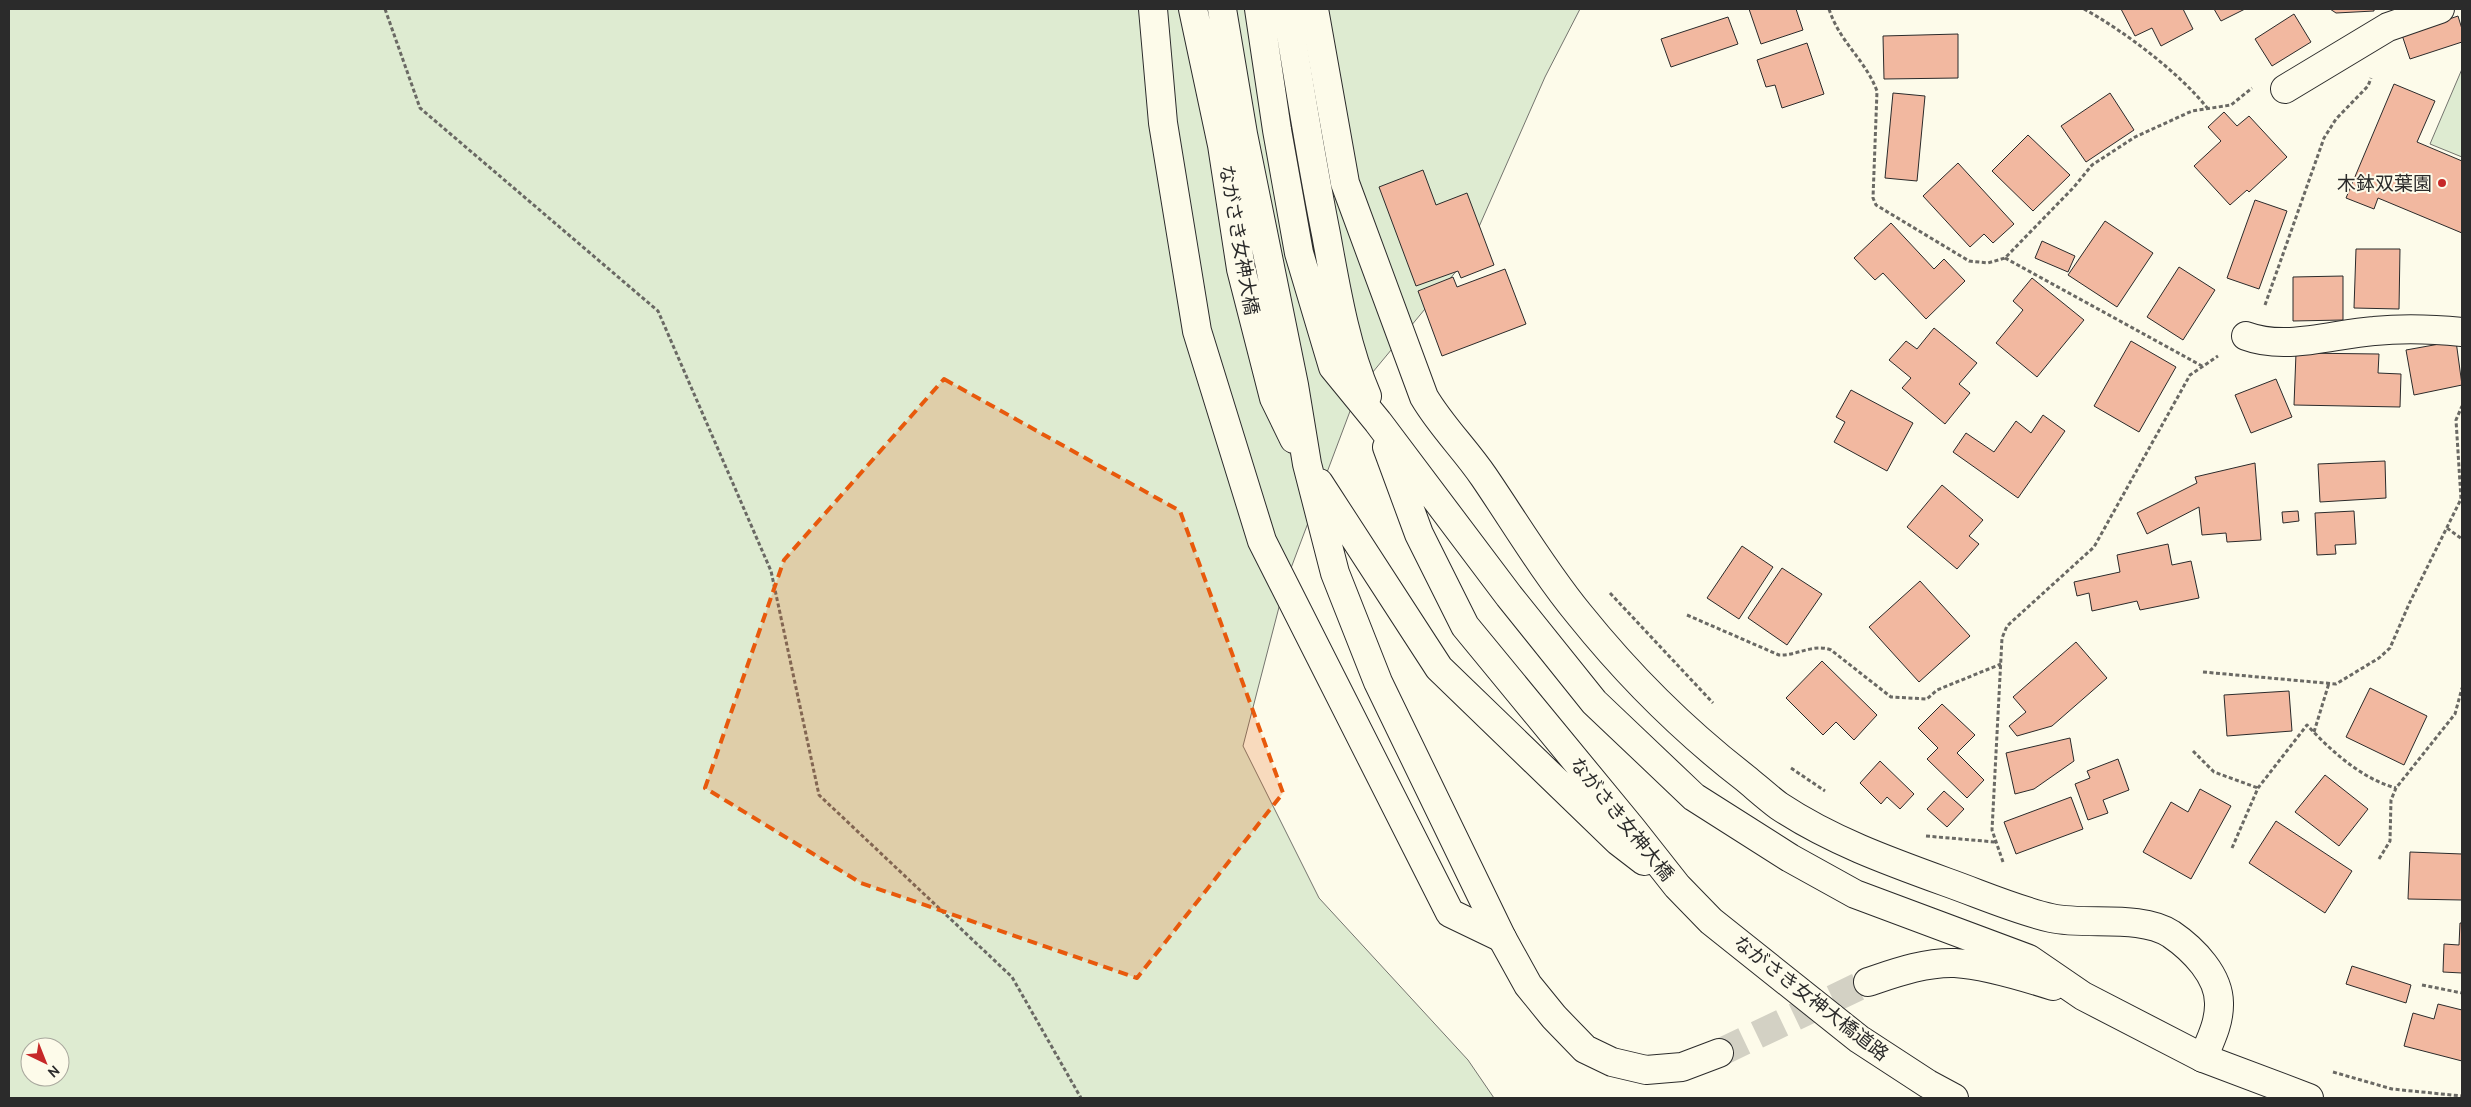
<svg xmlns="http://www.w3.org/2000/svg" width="2471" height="1107" font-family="Cabin,'Noto Sans JP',sans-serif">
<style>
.green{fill:#deebd1;stroke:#74746e;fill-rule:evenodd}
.building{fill:#f2b8a0;stroke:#2b2b2b}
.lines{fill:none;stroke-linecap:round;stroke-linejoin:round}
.major-tunnel{stroke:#d3d1c4;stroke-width:28;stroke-dasharray:28 14;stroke-linecap:butt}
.minor-casing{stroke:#2b2b2b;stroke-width:30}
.major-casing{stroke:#2b2b2b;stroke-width:30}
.path{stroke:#6a6964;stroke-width:3;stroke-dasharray:4 2.5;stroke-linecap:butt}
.minor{stroke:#fdfbea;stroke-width:28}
.major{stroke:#fdfbea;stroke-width:28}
.marked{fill:#e8590c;fill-opacity:0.2;stroke:#e8590c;stroke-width:4;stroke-dasharray:10 6;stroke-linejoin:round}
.poi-dot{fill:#c62828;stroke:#fdfbea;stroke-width:2}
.labels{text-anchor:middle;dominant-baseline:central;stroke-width:4;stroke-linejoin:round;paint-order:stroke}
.poi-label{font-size:19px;fill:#2b2b2b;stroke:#fdfbea;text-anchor:end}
.street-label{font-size:19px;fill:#2b2b2b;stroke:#fdfbea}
</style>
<rect width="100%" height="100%" fill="#fdfbea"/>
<path class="green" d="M 9,9 L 1580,9 L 1545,77 L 1463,263 L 1358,390 L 1285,584 L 1243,746 L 1319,898 L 1468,1060 L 1494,1098 L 9,1098 ZM 30,1047 L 60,1047 L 60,1077 L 30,1077 Z
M 2462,69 L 2462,157 L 2430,144 Z"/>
<path class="building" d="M 1749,9 L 1796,9 L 1803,30 L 1761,44 Z
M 2121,9 L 2183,9 L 2193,29 L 2161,46 L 2152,28 L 2135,36 Z
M 2214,9 L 2245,9 L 2221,21 Z
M 2330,9 L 2374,9 L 2374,11 L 2336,13 Z
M 2294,14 L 2311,42 L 2272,66 L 2255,39 Z
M 2458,16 L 2462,29 L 2462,42 L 2410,59 L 2402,35 Z
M 1728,17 L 1738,44 L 1671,67 L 1661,39 Z
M 1958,34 L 1958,78 L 1884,79 L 1883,36 Z
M 1807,43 L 1824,94 L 1782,108 L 1775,85 L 1766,87 L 1757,60 Z
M 2394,84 L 2435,101 L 2417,142 L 2462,161 L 2462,233 L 2378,198 L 2374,209 L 2346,198 Z
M 1893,93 L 1925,96 L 1917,181 L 1885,178 Z
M 2110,93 L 2134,130 L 2086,162 L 2061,126 Z
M 2224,112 L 2237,126 L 2249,116 L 2287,157 L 2249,192 L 2247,190 L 2230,205 L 2194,166 L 2221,141 L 2208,127 Z
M 2028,135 L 2070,175 L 2033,211 L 1992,171 Z
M 1958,163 L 2014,224 L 1993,243 L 1984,234 L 1970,247 L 1923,196 Z
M 1423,170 L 1436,205 L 1467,193 L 1494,265 L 1461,278 L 1458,271 L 1416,286 L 1379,187 Z
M 2255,200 L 2287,211 L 2259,289 L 2227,278 Z
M 2105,221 L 2153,253 L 2117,307 L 2068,275 Z
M 1891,223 L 1934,269 L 1944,259 L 1965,281 L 1926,319 L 1883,273 L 1875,280 L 1854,258 Z
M 2042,241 L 2075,256 L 2068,272 L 2035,258 Z
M 2356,249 L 2400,249 L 2399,309 L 2354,308 Z
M 2179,267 L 2215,290 L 2183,340 L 2147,317 Z
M 1505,269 L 1526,324 L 1442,356 L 1418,291 L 1453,277 L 1457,287 Z
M 2343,276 L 2343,320 L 2293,321 L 2293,277 Z
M 2032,278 L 2084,320 L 2037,377 L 1996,343 L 2023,310 L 2013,301 Z
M 1934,328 L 1977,363 L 1959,384 L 1970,393 L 1945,424 L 1902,388 L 1911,378 L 1889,360 L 1906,341 L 1917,349 Z
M 2131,341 L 2176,367 L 2139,432 L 2094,406 Z
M 2456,341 L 2462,385 L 2414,395 L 2406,350 Z
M 2296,353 L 2379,354 L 2378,373 L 2401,374 L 2400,407 L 2294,405 Z
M 2276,379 L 2292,417 L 2251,433 L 2235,395 Z
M 1851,390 L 1913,423 L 1887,471 L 1834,442 L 1845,422 L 1836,417 Z
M 2043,415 L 2065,431 L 2018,498 L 1953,452 L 1966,433 L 1994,452 L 2016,421 L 2031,433 Z
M 2385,461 L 2386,498 L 2320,502 L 2318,464 Z
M 2255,463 L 2261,540 L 2227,542 L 2226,533 L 2202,535 L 2199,507 L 2147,534 L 2137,513 L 2197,483 L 2195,477 Z
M 1942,485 L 1983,520 L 1969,536 L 1979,544 L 1957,569 L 1907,527 Z
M 2298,511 L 2299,521 L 2283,523 L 2282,512 Z
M 2354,511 L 2356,544 L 2335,545 L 2336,554 L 2317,555 L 2315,513 Z
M 2168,544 L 2172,565 L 2191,561 L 2199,598 L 2140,610 L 2137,601 L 2092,611 L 2089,593 L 2077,596 L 2074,582 L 2120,572 L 2117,555 Z
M 1742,546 L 1773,567 L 1739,619 L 1707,598 Z
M 1782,568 L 1822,594 L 1787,645 L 1748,618 Z
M 1920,581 L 1970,636 L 1919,682 L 1869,627 Z
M 2076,642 L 2107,678 L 2052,726 L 2017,736 L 2009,726 L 2026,712 L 2013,697 Z
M 1822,661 L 1877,715 L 1854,740 L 1836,722 L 1823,735 L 1786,698 Z
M 2370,688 L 2427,716 L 2404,765 L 2346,737 Z
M 2289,691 L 2292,731 L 2227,736 L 2224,695 Z
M 1942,704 L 1975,735 L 1957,753 L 1984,780 L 1967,798 L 1927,759 L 1938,748 L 1918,728 Z
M 2070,738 L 2074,761 L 2034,789 L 2015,794 L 2006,753 Z
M 2118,759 L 2129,790 L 2103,800 L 2108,813 L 2088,820 L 2075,784 L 2090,778 L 2087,771 Z
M 1880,761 L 1914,794 L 1900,809 L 1887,797 L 1881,804 L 1860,783 Z
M 2325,775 L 2368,809 L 2339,846 L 2295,812 Z
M 2200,789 L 2231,806 L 2191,879 L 2143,852 L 2171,802 L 2188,812 Z
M 1944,791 L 1964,809 L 1947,827 L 1927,809 Z
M 2071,797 L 2083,829 L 2016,854 L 2004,822 Z
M 2276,821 L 2352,871 L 2325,913 L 2249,863 Z
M 2410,852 L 2462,854 L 2462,900 L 2408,899 Z
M 2460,923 L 2462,923 L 2462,973 L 2443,972 L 2444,944 L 2459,945 Z
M 2352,966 L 2411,985 L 2406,1003 L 2346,984 Z
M 2438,1004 L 2462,1010 L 2462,1061 L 2404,1046 L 2413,1013 L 2434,1019 Z"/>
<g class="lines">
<path class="major-tunnel" d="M 1719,1053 L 1868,982"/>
<defs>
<path id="minor" d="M 1153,9 L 1163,123 L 1197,331 L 1262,541 L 1450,913 L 1502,938
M 1314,9 L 1345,183 L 1424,397 C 1441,426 1465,449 1484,477 C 1514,521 1545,573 1579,614 C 1628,675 1683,730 1745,778 C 1756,787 1767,797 1779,806 C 1830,840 1888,861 1946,882 C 1980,894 2016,910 2051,918 C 2087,926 2140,914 2171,934 C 2193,949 2220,976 2219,1005 C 2219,1024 2210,1041 2203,1058
M 2285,89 L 2388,27 L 2440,9
M 2246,336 C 2286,351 2333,334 2374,331 C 2403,328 2433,329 2462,332"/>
<path id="major" d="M 1193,9 L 1222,145 L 1241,269 L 1274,398 L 1294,439
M 1222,9 L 1243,134 L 1294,385 L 1307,464 L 1335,573 L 1378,682 L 1502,938 L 1528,985 L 1554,1017 L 1585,1049 L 1612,1062 L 1646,1070 L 1682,1067 L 1719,1053
M 1259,9 L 1277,130 L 1299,253 L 1333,367 L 1378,422 L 1509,596 L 1594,702 L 1694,797 L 1790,858 L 1855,894 L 2029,959 L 2083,996 L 2203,1058 L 2309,1098
M 1287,9 C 1299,84 1311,159 1326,234 C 1336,288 1345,345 1367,396
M 1387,447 L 1419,534 L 1465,626 L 1632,829 L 1677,886 L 1711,921 L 1859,1039 L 1928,1084 L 1954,1098
M 1319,483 L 1439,668 L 1618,841 L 1644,861
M 1868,982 C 1895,973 1925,962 1955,963 C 1985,965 2025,977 2053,986"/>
</defs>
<use href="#minor" class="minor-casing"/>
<use href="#major" class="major-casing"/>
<path class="path" d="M 385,9 L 420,108 L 658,311 L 771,571 L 819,795 L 1012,977 L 1081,1098
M 1829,9 C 1840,43 1865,59 1877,91 L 1873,198 L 1876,205 L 1969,261 L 1988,263 L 2005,258 L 2074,187 L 2092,165 L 2135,137 L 2192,111 L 2231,105 L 2252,88
M 2084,9 C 2124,31 2180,73 2208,109
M 2005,258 L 2202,366
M 2265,305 L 2324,138 L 2336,119 L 2368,86 L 2371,78
M 2447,528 L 2462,539
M 1610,593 L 1713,703
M 1687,615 L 1779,655 C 1797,656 1813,643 1831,650 L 1891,697 L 1927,699 L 1937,690 L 2001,664
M 2203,672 L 2336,684 L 2379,658 L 2390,648 L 2409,604 L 2461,499 L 2456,420 L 2462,406
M 2314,732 L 2329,683
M 2193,751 L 2214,772 L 2258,788
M 1791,768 L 1825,791
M 1926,836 L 1995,842
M 2232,848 L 2258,788 L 2307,725 C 2331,751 2362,779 2396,788
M 2379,859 L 2390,841 L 2391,800 L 2396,788 L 2455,714 L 2462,688
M 2003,862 L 1992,830 L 2002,638 L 2007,626 L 2094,547 L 2190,375 L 2218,356
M 2422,985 L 2462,993
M 2333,1072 L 2392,1089 L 2462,1096"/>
<use href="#minor" class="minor"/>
<use href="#major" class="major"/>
</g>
<path class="marked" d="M 944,379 L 1180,511 L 1283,793 L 1137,978 L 861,883 L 705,788 L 784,560 Z"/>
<circle class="poi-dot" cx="2442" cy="183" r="5"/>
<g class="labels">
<g class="poi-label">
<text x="2432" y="183">木鉢双葉園</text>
</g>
<g class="street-label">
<text transform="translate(1239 240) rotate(80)">ながさき女神大橋</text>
<text transform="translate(1622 819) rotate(51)">ながさき女神大橋</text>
<text transform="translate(1811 998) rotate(38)">ながさき女神大橋道路</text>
</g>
</g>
<rect width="2471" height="1107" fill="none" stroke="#2b2b2b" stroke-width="20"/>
<g transform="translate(45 1062) rotate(137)"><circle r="24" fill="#fdfbea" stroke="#a9a89e"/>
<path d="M0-4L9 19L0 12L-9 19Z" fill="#c62828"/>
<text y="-8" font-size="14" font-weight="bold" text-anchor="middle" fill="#2b2b2b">N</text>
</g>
</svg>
